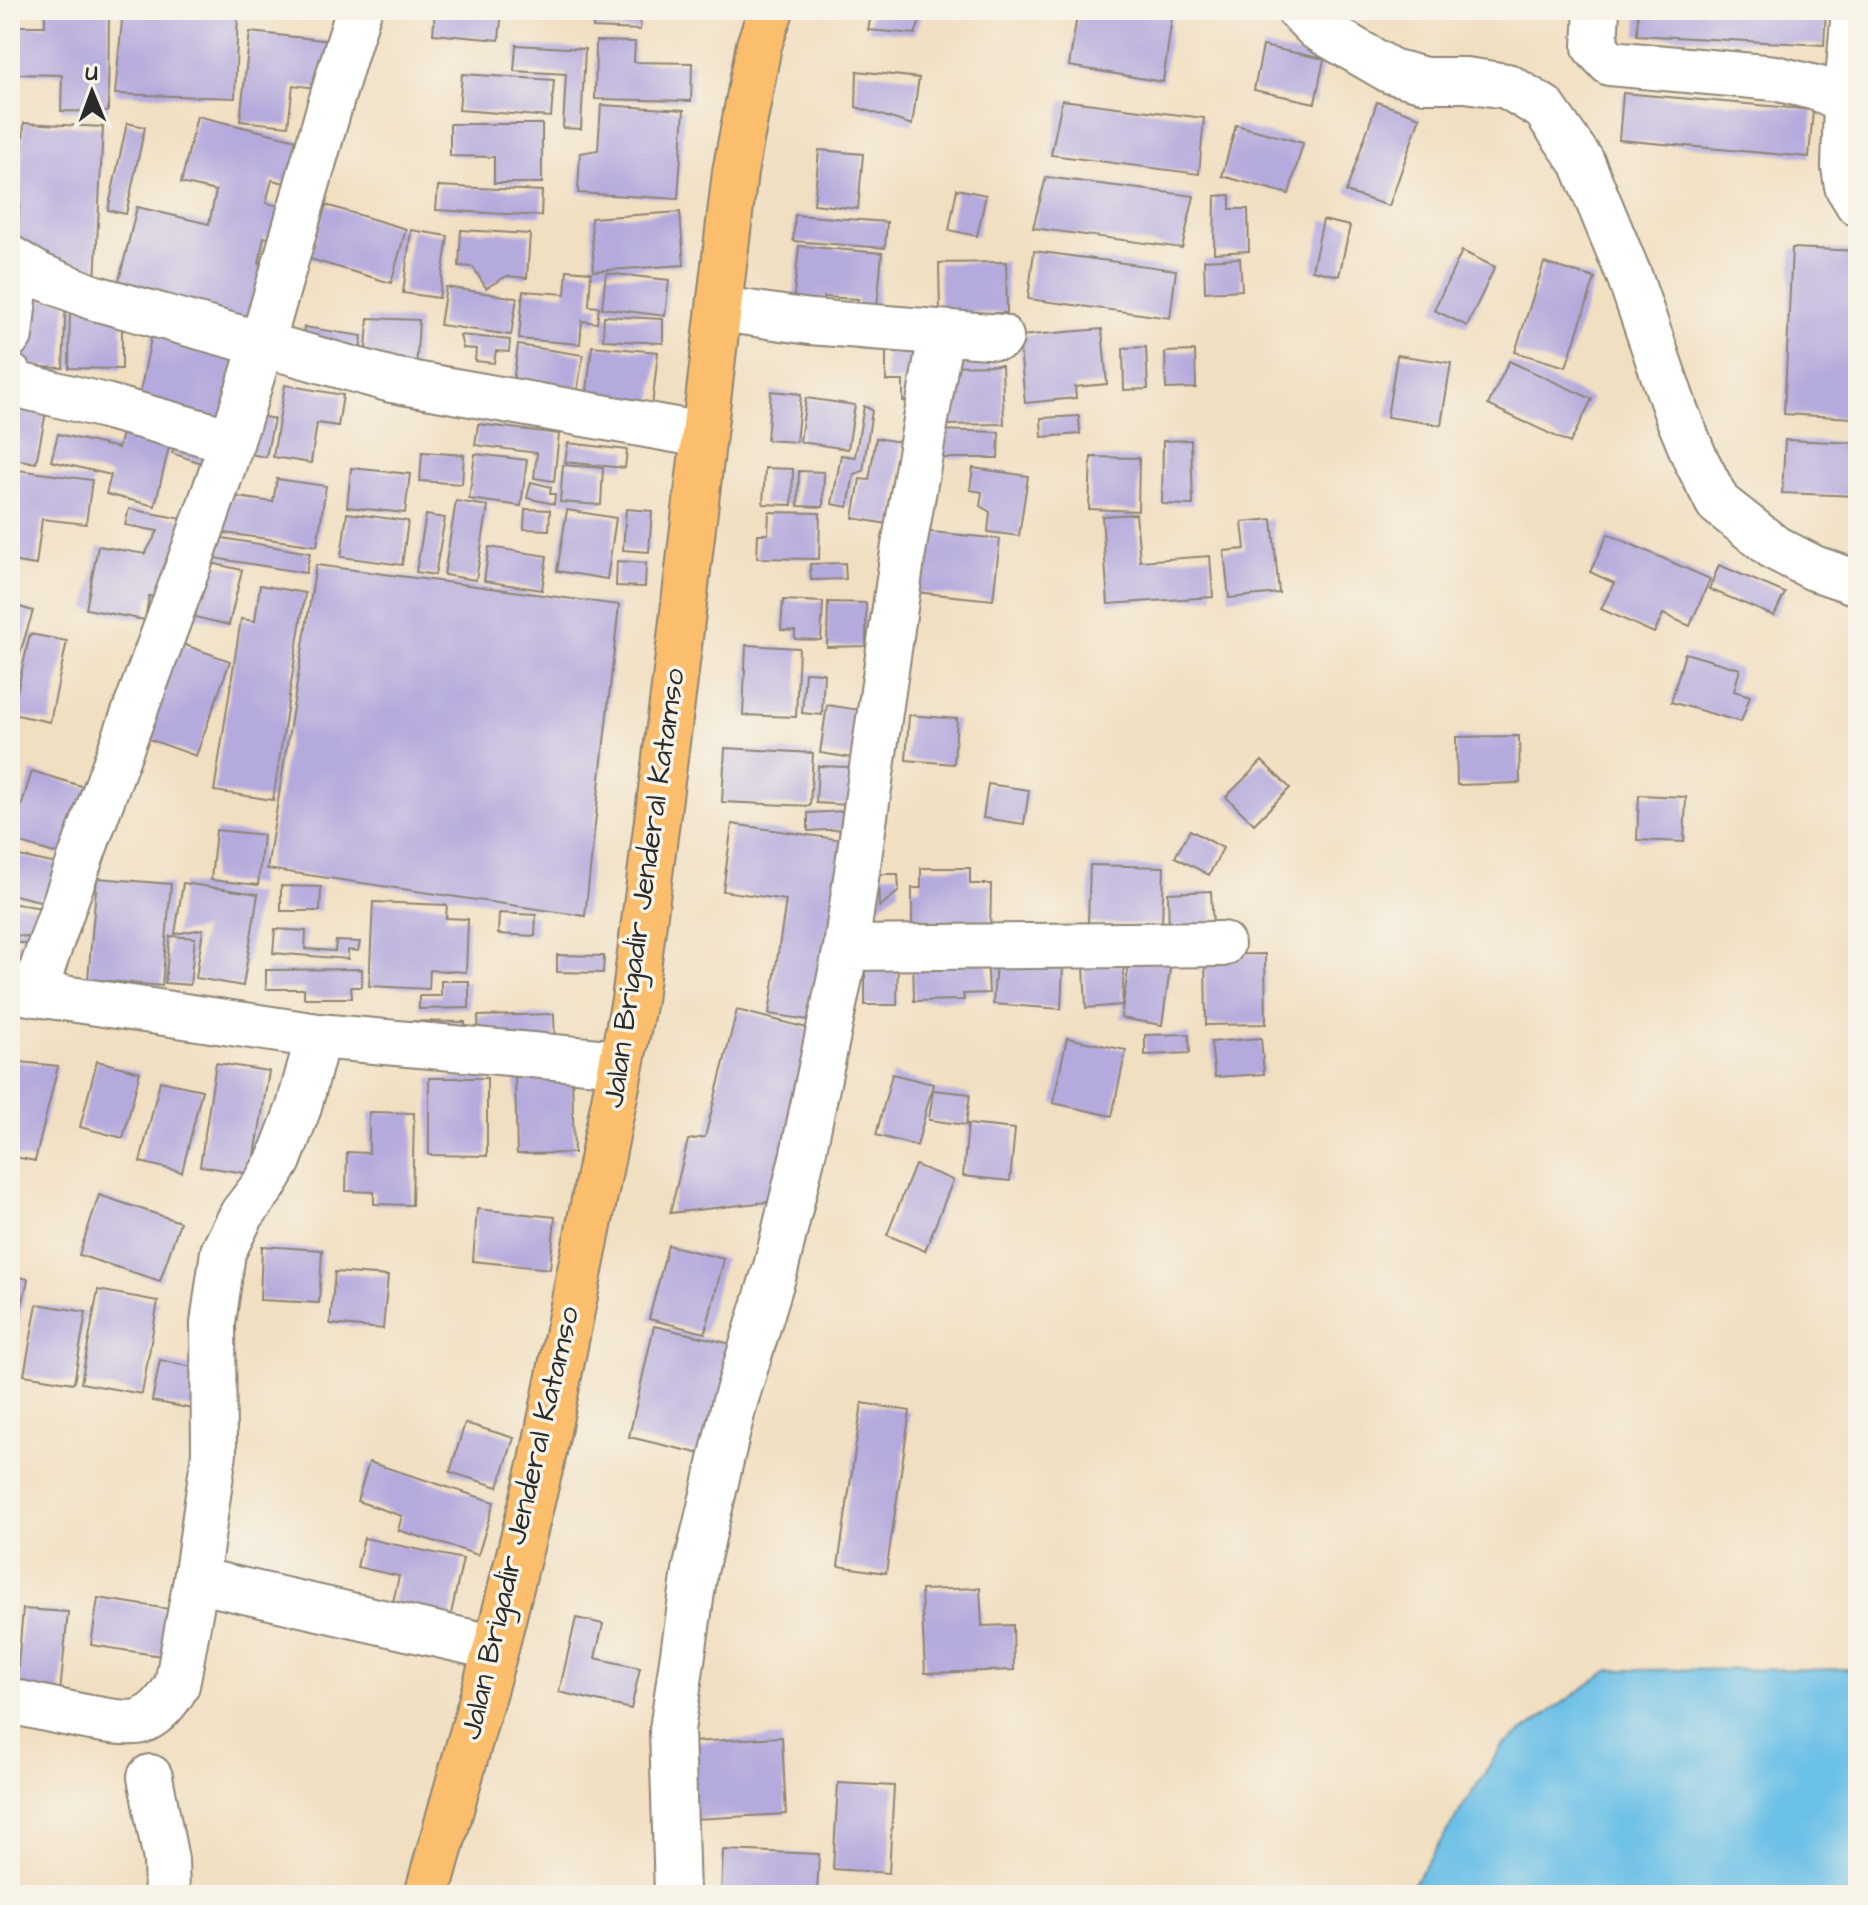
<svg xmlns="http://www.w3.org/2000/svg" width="1868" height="1905" font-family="'Architects Daughter',sans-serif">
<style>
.water{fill:#6ac0e7;stroke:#4a7689;stroke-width:2}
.building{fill:#b5aadd}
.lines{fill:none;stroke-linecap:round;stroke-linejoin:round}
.minor-casing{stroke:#8e8576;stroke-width:48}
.major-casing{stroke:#8e8576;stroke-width:48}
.minor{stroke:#fff;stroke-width:44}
.major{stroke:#fabe6d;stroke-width:44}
.labels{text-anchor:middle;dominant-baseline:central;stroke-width:7;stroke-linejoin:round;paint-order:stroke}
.street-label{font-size:30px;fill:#2b2b2b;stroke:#f7f3e8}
</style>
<rect width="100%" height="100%" fill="#f7f3e8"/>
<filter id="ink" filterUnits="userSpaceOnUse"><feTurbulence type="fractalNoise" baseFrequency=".0125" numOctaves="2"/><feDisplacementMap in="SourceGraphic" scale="16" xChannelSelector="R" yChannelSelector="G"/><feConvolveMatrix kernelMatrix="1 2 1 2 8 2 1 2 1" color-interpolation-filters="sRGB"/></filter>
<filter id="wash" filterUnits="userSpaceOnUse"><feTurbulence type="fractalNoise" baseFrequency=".006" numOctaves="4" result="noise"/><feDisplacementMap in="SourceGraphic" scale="32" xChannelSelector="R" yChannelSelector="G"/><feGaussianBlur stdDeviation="1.8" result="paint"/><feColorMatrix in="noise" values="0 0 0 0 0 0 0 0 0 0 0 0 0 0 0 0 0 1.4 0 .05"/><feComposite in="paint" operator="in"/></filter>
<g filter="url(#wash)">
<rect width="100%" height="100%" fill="#f1dfc1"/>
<path class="water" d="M 1858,1669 L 1858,1895 L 1406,1895 L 1502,1746 L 1609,1670 Z"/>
<g id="blocks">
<path class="building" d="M 45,10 L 109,10 L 108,112 L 61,111 L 62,75 L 14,74 L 14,26 L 45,26 Z
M 123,10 L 238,10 L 235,98 L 115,94 Z
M 435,10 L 502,10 L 499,40 L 433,34 Z
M 594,10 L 641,10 L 640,30 L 593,28 Z
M 872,10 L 924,10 L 915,34 L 868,30 Z
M 1078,10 L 1173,10 L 1163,82 L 1069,66 Z
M 1432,10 L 1486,10 L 1485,19 L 1431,14 Z
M 1638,10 L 1826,10 L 1824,45 L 1637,35 Z
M 250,32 L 331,41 L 324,89 L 293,85 L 288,126 L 240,121 Z
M 596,41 L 635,42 L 634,62 L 692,63 L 691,101 L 595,99 Z
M 516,45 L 585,49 L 581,129 L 563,128 L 566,74 L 514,71 Z
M 1263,46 L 1324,59 L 1315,103 L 1254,90 Z
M 857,71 L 919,78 L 912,125 L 856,107 Z
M 462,74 L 554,80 L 551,117 L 459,110 Z
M 1623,93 L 1813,110 L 1809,157 L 1619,140 Z
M 1062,100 L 1204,118 L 1199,174 L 1051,155 Z
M 1377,102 L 1420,117 L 1389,206 L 1346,192 Z
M 601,105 L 684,110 L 678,199 L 578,193 L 580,153 L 598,150 Z
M 197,116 L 309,143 L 298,186 L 272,180 L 266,203 L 289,208 L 282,241 L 264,237 L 259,264 L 271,266 L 256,327 L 116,293 L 137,207 L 209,224 L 216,191 L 181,183 Z
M 24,123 L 103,127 L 95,282 L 17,249 Z
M 127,123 L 145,127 L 126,214 L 108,210 Z
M 450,124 L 542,124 L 542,183 L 494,183 L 494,157 L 450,156 Z
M 1236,125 L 1303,143 L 1289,194 L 1222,176 Z
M 819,150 L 863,154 L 858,209 L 814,204 Z
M 1046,177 L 1194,196 L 1182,248 L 1033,228 Z
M 438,186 L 542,191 L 541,216 L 436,210 Z
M 957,189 L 986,195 L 977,236 L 949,230 Z
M 1230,195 L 1230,209 L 1248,209 L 1249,251 L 1214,253 L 1215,196 Z
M 326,205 L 406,229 L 391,283 L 310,259 Z
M 680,212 L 684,265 L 594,271 L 591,218 Z
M 795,215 L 887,222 L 885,248 L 793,241 Z
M 1323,220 L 1350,226 L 1339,276 L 1312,270 Z
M 411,230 L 448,236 L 439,298 L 403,293 Z
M 461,230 L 530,234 L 527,278 L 507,276 L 486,288 L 473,267 L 459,266 Z
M 799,246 L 882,253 L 877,307 L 857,309 L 858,299 L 824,297 L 823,308 L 793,305 Z
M 1792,248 L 1858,251 L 1858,318 L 1853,418 L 1784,414 Z
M 1034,251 L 1176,270 L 1170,318 L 1028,299 Z
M 1462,251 L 1495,267 L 1467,326 L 1434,310 Z
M 1240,258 L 1242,290 L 1205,292 L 1204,260 Z
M 1006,262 L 1007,313 L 940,313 L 939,263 Z
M 1544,263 L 1595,278 L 1566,367 L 1515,352 Z
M 567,270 L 591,272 L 589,306 L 599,307 L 597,323 L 582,321 L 580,344 L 519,339 L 523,291 L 565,294 Z
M 606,273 L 669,280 L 665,316 L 602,308 Z
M 446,287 L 517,298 L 511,335 L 440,325 Z
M 18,298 L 66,300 L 63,368 L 15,366 Z
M 70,306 L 122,310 L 122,369 L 69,368 Z
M 604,316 L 663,319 L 663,343 L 603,340 Z
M 368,318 L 419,320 L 416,372 L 365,369 Z
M 304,327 L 362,336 L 359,359 L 301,350 Z
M 153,329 L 242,347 L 227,420 L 138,402 Z
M 1102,329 L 1107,384 L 1075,387 L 1076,398 L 1025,403 L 1019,336 Z
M 460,335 L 510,340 L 509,352 L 496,351 L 494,363 L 475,361 L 476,349 L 463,348 Z
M 857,341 L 926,342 L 925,401 L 903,401 L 903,381 L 886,381 L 886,350 L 857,349 Z
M 518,345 L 583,355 L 576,400 L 512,390 Z
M 592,346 L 658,352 L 651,416 L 585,409 Z
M 1146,347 L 1148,389 L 1124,390 L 1123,348 Z
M 1195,351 L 1196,388 L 1166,389 L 1165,352 Z
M 1397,355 L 1451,363 L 1441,425 L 1387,417 Z
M 1509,361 L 1592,399 L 1570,443 L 1488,405 Z
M 1002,365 L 1004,424 L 942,425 L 940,366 Z
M 285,385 L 343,395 L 338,426 L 317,423 L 311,463 L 273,457 Z
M 771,391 L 801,394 L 796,442 L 767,440 Z
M 10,395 L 48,402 L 36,463 L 10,458 Z
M 806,398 L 855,405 L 848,449 L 800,442 Z
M 864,406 L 872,410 L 863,471 L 854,474 L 848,507 L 832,504 L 841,455 L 855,457 Z
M 251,414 L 274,419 L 266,457 L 243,453 Z
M 127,415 L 174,426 L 155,506 L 106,494 L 111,475 L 51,461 L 58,434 L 118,448 Z
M 1079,416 L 1080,434 L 1042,437 L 1041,418 Z
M 478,424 L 559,434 L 554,481 L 534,478 L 537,453 L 475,445 Z
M 937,430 L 999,432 L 998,458 L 936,458 Z
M 179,433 L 222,448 L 215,468 L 172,453 Z
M 876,438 L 901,442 L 893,525 L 853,518 L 860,479 L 869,480 Z
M 1191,440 L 1193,505 L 1162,504 L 1163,441 Z
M 1785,440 L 1858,443 L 1858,496 L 1782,493 Z
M 568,443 L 627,450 L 625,468 L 565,462 Z
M 422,452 L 464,455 L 462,484 L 420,481 Z
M 475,454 L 527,460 L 521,506 L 469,499 Z
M 1091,457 L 1139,458 L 1138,511 L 1089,509 Z
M 563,465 L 603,468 L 601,505 L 560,502 Z
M 351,468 L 410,474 L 405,513 L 347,507 Z
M 765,468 L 793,469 L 792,505 L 763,504 Z
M 973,468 L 1028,476 L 1019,536 L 988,532 L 990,512 L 980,506 L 982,492 L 970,490 Z
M 10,469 L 92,480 L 86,524 L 42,519 L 36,565 L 10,561 Z
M 799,471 L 824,472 L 823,507 L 798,506 Z
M 277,479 L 326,486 L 317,546 L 211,531 L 216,494 L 273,502 Z
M 531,482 L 551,487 L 550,494 L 555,494 L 554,504 L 527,498 Z
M 456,501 L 488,506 L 476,580 L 444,575 Z
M 129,509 L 188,520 L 173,600 L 149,596 L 145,620 L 86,609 L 98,546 L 145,554 L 158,531 L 125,525 Z
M 525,509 L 550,510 L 549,530 L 524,529 Z
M 626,509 L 652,511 L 649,552 L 623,550 Z
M 567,510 L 616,518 L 607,579 L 557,571 Z
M 769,512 L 820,513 L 819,559 L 757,558 L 758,534 L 768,534 Z
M 347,513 L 408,521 L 402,565 L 341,557 Z
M 1136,514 L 1140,561 L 1210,556 L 1213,597 L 1108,604 L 1102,516 Z
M 426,515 L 445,518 L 435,575 L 416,572 Z
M 1272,519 L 1279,593 L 1229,598 L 1224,551 L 1245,549 L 1242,522 Z
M 912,530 L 1000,539 L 993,600 L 905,591 Z
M 1608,534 L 1710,579 L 1690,626 L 1663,614 L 1654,633 L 1601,609 L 1614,583 L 1590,572 Z
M 217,537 L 310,553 L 306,573 L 214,558 Z
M 489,547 L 547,556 L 542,590 L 484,581 Z
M 617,561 L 646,563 L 645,587 L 616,586 Z
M 207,562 L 242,570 L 229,625 L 195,617 Z
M 845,563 L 846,579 L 811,580 L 810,564 Z
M 316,565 L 619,605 L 585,916 L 267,869 Z
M 1719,565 L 1785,593 L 1774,616 L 1709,589 Z
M 260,585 L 305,593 L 273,800 L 214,791 L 241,619 L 255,621 Z
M 783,600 L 823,602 L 821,640 L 795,639 L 795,631 L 781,630 Z
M 828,602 L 866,603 L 866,646 L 827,647 Z
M 10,604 L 33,611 L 11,682 L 10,682 Z
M 30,634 L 67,641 L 50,722 L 12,714 Z
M 174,641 L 230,661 L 196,756 L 140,736 Z
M 746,645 L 799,648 L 796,717 L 743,715 Z
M 1685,653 L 1740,669 L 1734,691 L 1750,696 L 1741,722 L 1671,702 Z
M 805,672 L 824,673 L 822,715 L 802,713 Z
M 827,705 L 860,710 L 853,758 L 820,753 Z
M 909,715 L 957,719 L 954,764 L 906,760 Z
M 1519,736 L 1520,783 L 1457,785 L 1456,737 Z
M 725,748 L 813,753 L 810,806 L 722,802 Z
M 1262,761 L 1290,788 L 1254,824 L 1226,797 Z
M 818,766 L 850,767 L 848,805 L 816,803 Z
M 32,771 L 91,789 L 71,858 L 11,840 Z
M 988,784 L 1029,790 L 1024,824 L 983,818 Z
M 1639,795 L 1686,797 L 1684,842 L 1637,840 Z
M 846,811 L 847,829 L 808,831 L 808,813 Z
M 732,824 L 850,841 L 822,1022 L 769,1014 L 786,900 L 723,891 Z
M 216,830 L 263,835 L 258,885 L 211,880 Z
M 1190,830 L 1223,848 L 1209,875 L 1175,857 Z
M 10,854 L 66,866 L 57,905 L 10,894 Z
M 1090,865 L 1164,867 L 1162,925 L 1088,923 Z
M 921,868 L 970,868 L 970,884 L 991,884 L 990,940 L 912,939 L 912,888 L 921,888 Z
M 878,874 L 898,874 L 899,891 L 879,907 Z
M 97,878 L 171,884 L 162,986 L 88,979 Z
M 183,883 L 258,894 L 243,986 L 196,978 L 203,929 L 175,934 Z
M 281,886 L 321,887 L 320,911 L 281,911 Z
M 1211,891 L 1213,927 L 1169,930 L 1168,893 Z
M 373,902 L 447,905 L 446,918 L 468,919 L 466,972 L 430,970 L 429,989 L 369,986 Z
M 10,903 L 49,909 L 45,940 L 10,934 Z
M 499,913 L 536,915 L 535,936 L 498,934 Z
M 275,929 L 306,931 L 305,949 L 335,951 L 336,941 L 360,942 L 358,951 L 348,950 L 348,959 L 273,953 Z
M 170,936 L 195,938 L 190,985 L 165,983 Z
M 10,941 L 39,946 L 33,981 L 10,977 Z
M 1265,954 L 1266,1024 L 1206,1025 L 1205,955 Z
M 557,955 L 604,956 L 603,973 L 557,972 Z
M 987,955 L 989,993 L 963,994 L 964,1000 L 914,1001 L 913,957 Z
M 1130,957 L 1171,962 L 1162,1025 L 1121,1018 Z
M 865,959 L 898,959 L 897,1005 L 865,1005 Z
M 996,962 L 1063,966 L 1061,1009 L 993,1004 Z
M 1124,965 L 1122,1005 L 1086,1008 L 1084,966 Z
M 362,969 L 362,987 L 351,987 L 352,998 L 304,998 L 304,989 L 266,989 L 266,970 Z
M 441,981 L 469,981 L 469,1008 L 419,1009 L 419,996 L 441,996 Z
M 737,1010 L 819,1031 L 776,1201 L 670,1213 L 688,1140 L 705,1137 Z
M 554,1014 L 555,1047 L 479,1049 L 478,1016 Z
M 398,1021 L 465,1022 L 465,1038 L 398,1029 Z
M 1189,1034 L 1190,1053 L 1145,1055 L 1145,1035 Z
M 1067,1038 L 1126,1050 L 1112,1116 L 1053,1103 Z
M 1261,1038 L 1264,1074 L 1215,1077 L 1211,1042 Z
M 10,1061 L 58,1066 L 35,1161 L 10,1156 Z
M 97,1061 L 140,1072 L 123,1138 L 80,1127 Z
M 216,1063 L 269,1071 L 252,1174 L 200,1166 Z
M 892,1074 L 933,1084 L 917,1146 L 876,1135 Z
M 572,1076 L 574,1153 L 517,1154 L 515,1077 Z
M 429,1078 L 487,1078 L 487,1156 L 429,1155 Z
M 160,1081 L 202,1090 L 182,1172 L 140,1162 Z
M 933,1090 L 970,1094 L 966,1125 L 929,1120 Z
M 369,1112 L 414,1113 L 412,1205 L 374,1204 L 374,1192 L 346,1191 L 347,1152 L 369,1153 Z
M 968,1124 L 1015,1129 L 1010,1181 L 963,1176 Z
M 915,1165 L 953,1180 L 925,1251 L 887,1235 Z
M 99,1195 L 180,1222 L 160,1281 L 79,1255 Z
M 477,1209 L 555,1217 L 550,1269 L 473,1261 Z
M 668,1245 L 724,1259 L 705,1333 L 649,1319 Z
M 262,1246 L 322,1250 L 319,1303 L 260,1300 Z
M 335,1272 L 388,1276 L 383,1329 L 330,1324 Z
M 10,1275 L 28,1279 L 11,1355 L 10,1355 Z
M 98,1290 L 158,1301 L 142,1394 L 81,1383 Z
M 37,1304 L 86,1312 L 74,1383 L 24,1375 Z
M 654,1326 L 736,1345 L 710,1456 L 629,1437 Z
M 160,1360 L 212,1371 L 203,1411 L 152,1401 Z
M 862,1403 L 910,1411 L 886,1573 L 838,1566 Z
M 465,1423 L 514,1438 L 498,1487 L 450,1472 Z
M 369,1462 L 494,1502 L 478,1555 L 398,1530 L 402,1516 L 357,1501 Z
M 364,1538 L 463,1559 L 449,1623 L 391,1611 L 399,1576 L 357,1567 Z
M 980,1588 L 982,1626 L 1013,1625 L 1014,1670 L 925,1673 L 921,1590 Z
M 98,1598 L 176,1610 L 168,1657 L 91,1645 Z
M 23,1609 L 68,1612 L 60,1693 L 16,1689 Z
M 576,1618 L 603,1624 L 595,1658 L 640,1668 L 631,1709 L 559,1692 Z
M 782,1737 L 786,1814 L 694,1819 L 691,1742 Z
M 838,1783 L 894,1786 L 889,1873 L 833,1869 Z
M 723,1850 L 819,1854 L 817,1895 L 721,1895 Z"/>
</g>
</g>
<g filter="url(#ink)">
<use href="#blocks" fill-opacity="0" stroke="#8e8576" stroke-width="2"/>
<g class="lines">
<defs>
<path id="minor" d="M 1299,10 L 1317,28 L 1391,71 L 1425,80 L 1466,80 L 1507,86 L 1544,108 L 1582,162 L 1630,278 L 1676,412 L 1695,458 L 1718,503 L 1775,548 L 1814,568 L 1858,583
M 1597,10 L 1595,47 L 1610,63 L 1775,78 L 1820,89 L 1846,103 L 1858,104
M 1854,10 L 1846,103 L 1844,167 L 1847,186 L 1858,204
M 10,258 L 40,276 L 92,297 L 392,380 L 703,435
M 721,309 L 810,322 L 1001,337
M 10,335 L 18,263
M 10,376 L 15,383 L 22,386 L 105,406 L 232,441
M 846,948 L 1222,944
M 10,990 L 318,1036 L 621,1063
M 34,994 C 94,808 171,626 232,440 C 279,298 313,152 359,10
M 196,1580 L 496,1648
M 10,1701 C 35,1706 122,1728 141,1721 C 157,1715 169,1699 177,1685 L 196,1580 L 214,1453 L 213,1323 L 223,1252 L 242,1214 L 265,1184 L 279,1160 L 299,1107 L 318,1036
M 150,1777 L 166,1860 L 167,1895
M 677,1895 L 672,1730 L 695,1571 L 734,1405 L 776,1267 L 803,1154 L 846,948 L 903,552 L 941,334"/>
<path id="major" d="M 427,1895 L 496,1648 L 542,1461 L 634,1000 L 675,680 L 735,172 L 759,45 L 771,10"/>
</defs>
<use href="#minor" class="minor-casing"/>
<use href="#major" class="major-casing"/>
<use href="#minor" class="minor"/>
<use href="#major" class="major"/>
</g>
</g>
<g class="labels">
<g class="street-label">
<text transform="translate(644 888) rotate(-82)">Jalan Brigadir Jenderal Katamso</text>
<text transform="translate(520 1523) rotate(-77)">Jalan Brigadir Jenderal Katamso</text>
</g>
</g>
<rect width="1868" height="1905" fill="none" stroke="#f7f3e8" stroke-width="40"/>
<g transform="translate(92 92) rotate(359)" stroke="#f7f3e8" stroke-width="6" paint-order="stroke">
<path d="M0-6L14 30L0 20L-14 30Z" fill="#2b2b2b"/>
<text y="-12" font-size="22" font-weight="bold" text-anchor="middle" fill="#2b2b2b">U</text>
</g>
</svg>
